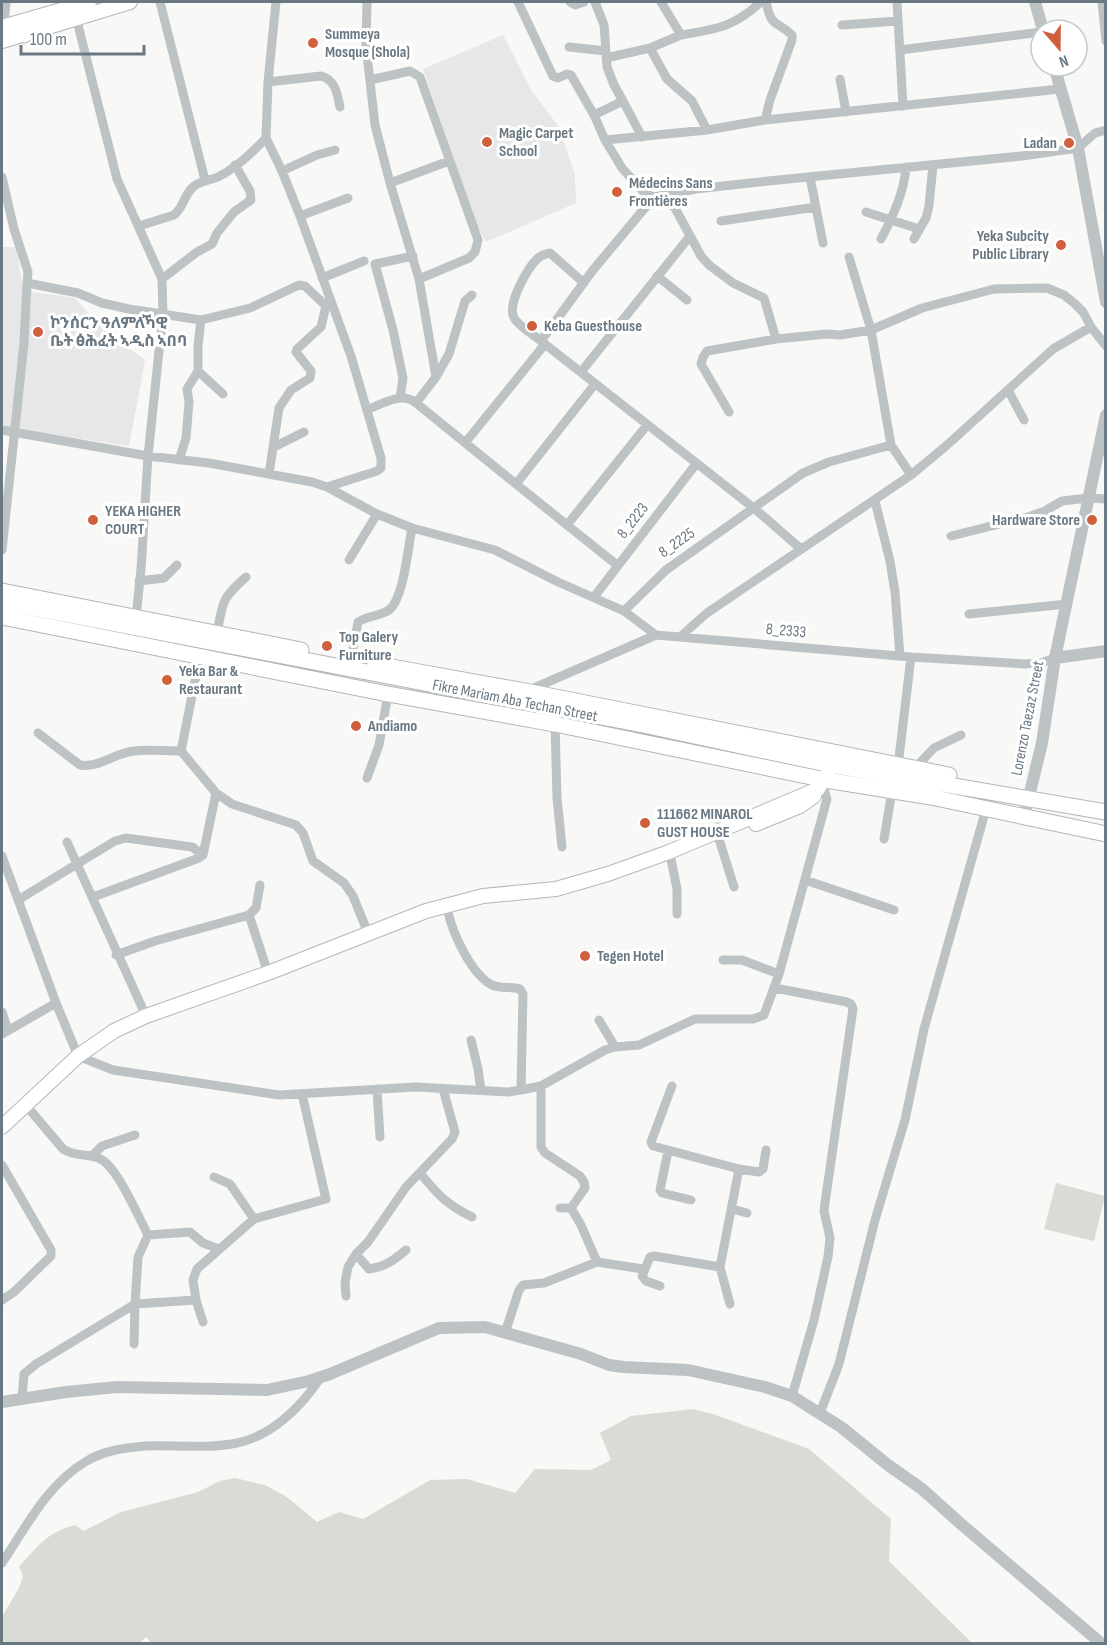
<svg xmlns="http://www.w3.org/2000/svg" width="1107" height="1645" font-family="'Sofia Sans Condensed','Noto Sans Ethiopic',sans-serif">
<style>
.built{fill:#e6e7e6}
.green{fill:#d8dcd5}
.lines{fill:none;stroke-linecap:round;stroke-linejoin:round}
.secondary-casing{stroke:#b2b7bb;stroke-width:16}
.primary-casing{stroke:#b1b6b9;stroke-width:17}
.minor{stroke:#bdc2c5;stroke-width:9}
.tertiary{stroke:#bdc2c5;stroke-width:12}
.secondary{stroke:#fff;stroke-width:14}
.primary{stroke:#fff;stroke-width:15}
.poi-dot{fill:#d05f3d;stroke:#fff;stroke-width:2}
.labels{text-anchor:middle;dominant-baseline:central;stroke-width:6;stroke-linejoin:round;paint-order:stroke}
.poi-label{font-size:16px;font-weight:bold;fill:#6a7883;stroke:#fff;text-anchor:start}
.street-label{font-size:16px;fill:#6a7883;stroke:#fff}
</style>
<rect width="100%" height="100%" fill="#f8f8f6"/>
<path class="built" d="M 503,35 L 531,90 L 559,127 L 575,175 L 576,203 L 486,242 L 475,221 L 423,69 Z
M 2,247 L 16,247 L 23,286 L 33,292 L 75,298 L 106,332 L 145,360 L 129,446 L 2,427 Z"/>
<path class="green" d="M 1056,1183 L 1105,1196 L 1094,1241 L 1044,1229 Z
M 693,1409 L 713,1414 L 809,1449 L 891,1519 L 889,1561 L 972,1643 L 152,1644 L 146,1637 L 138,1644 L 2,1643 L 2,1617 L 19,1588 L 23,1576 L 19,1567 C 37,1547 47,1532 75,1525 L 84,1531 L 121,1512 L 198,1492 L 220,1481 L 235,1478 L 265,1485 L 287,1497 L 317,1522 L 339,1512 L 363,1519 L 430,1480 L 467,1479 L 515,1493 L 535,1469 L 591,1470 L 611,1460 L 600,1433 L 631,1416 Z"/>
<g class="lines">
<defs>
<path id="secondary" d="M 2,27 L 89,2
M 2,41 L 130,2
M 756,824 L 800,806 L 814,796
M 2,1127 L 78,1056 L 114,1031 L 146,1016 L 268,973 L 426,911 L 483,896 L 556,889 L 608,874 L 669,852 L 818,789 L 828,772"/>
<path id="primary" d="M 21,22 L 24,35
M 2,591 L 301,650
M 2,602 L 643,725 L 831,765 L 1106,812
M 2,617 L 388,694 L 555,724 L 826,780 L 931,797 L 1106,834
M 375,664 L 525,691 L 949,775"/>
</defs>
<use href="#secondary" class="secondary-casing"/>
<use href="#primary" class="primary-casing"/>
<path class="minor" d="M 160,2 L 205,180
M 276,2 L 268,82 L 266,138 L 282,171 L 300,216 L 351,356 L 381,458 L 381,468 L 377,471 L 327,487
M 367,2 L 366,46 L 375,125 L 390,183 L 419,279 L 436,377 L 416,403 L 516,484
M 518,2 L 553,76 L 558,78 L 567,74 L 571,75 L 594,115 L 605,140
M 570,2 L 575,5 L 584,2
M 595,2 L 604,25 L 607,67 L 614,85 L 623,101
M 661,2 L 681,35 C 717,29 734,27 761,2
M 897,2 L 903,106
M 1102,2 L 1106,41
M 76,17 L 117,179 L 162,279 L 163,313 L 148,456 L 209,463 L 312,482 L 327,487 L 377,514 L 412,528 L 495,550 L 558,582 L 624,611 L 656,635
M 842,25 L 898,21
M 4,26 L 6,2
M 569,47 L 606,51
M 650,48 L 667,79 L 692,101 L 707,130
M 900,50 L 1041,32
M 606,58 L 650,48 L 681,35
M 840,79 L 846,112
M 370,80 L 410,71 L 420,77 L 478,240 L 475,252 L 469,258 L 419,279
M 268,82 L 321,76 C 336,80 337,94 340,107
M 1060,89 L 765,120 L 707,130 L 605,140 L 622,168 L 638,186 L 646,194 L 654,197 L 696,189 L 768,181 L 1022,156 L 1078,148 L 1095,133 L 1106,130
M 594,115 L 623,101 L 642,137
M 765,120 L 770,100 L 792,40 L 792,35 C 775,19 772,29 766,2
M 282,171 L 317,155 L 335,150
M 2,177 L 14,229 L 28,272 L 27,283 L 78,293 L 102,303 L 129,309 L 201,320 L 250,308 L 299,285 L 305,286 L 326,306
M 810,177 L 823,243
M 390,183 L 449,161
M 866,212 L 919,229
M 300,216 L 348,198
M 721,221 L 816,207
M 139,226 L 174,215 C 183,208 184,196 192,188 C 200,180 209,181 218,177 C 236,168 252,153 266,138
M 881,239 C 893,216 904,193 906,167
M 914,239 L 926,218 L 929,206 L 933,165
M 849,257 L 871,330 L 891,445
M 657,276 L 687,300
M 322,278 L 364,261
M 162,279 L 197,252 L 212,244 L 217,233 L 234,212 L 251,200 L 250,191 L 235,165
M 776,339 L 764,298 L 733,283 L 709,265 L 701,256 L 675,208 L 668,202 L 654,197 L 593,270 L 541,341 L 755,509 L 801,549
M 541,341 C 535,336 514,323 513,315 C 509,301 527,269 537,259 C 541,255 545,254 550,253 L 584,283
M 198,371 L 223,394
M 581,372 L 690,236
M 436,377 L 449,354 L 465,301 L 472,295
M 595,384 L 516,484 L 567,525 L 647,425
M 1008,390 L 1024,420
M 400,398 L 403,378 L 393,330 L 375,264 L 413,256
M 367,410 C 381,404 402,391 416,403
M 729,412 L 701,364 L 703,357 L 707,351 L 776,339 L 827,334 L 840,335 L 871,330 L 922,308 L 994,289 L 1047,288 L 1064,295 L 1074,303 L 1083,312 L 1091,327
M 2,430 L 148,456 L 141,569 L 136,618
M 465,443 L 545,344
M 274,447 L 304,432
M 179,460 L 186,438 L 189,402 L 187,389 L 198,371 L 198,346 L 201,320
M 269,474 L 279,408 L 291,390 L 310,378 L 311,371 L 296,352 L 297,349 L 321,327 L 326,306 L 330,305
M 875,501 L 890,561 L 895,592 L 900,656
M 567,525 L 617,565
M 951,536 L 1028,517 L 1045,511 L 1062,501 L 1088,498 L 1106,499
M 2,550 L 24,343 L 27,283
M 349,560 L 377,514
M 139,581 L 164,578 L 177,565
M 594,597 L 696,464
M 624,611 L 666,570 L 803,473 L 829,462 L 891,445 L 911,475
M 969,614 L 1067,604
M 217,633 C 223,602 221,599 246,577
M 681,636 L 707,613 L 911,475 L 946,446 L 1053,349 L 1091,327 L 1106,346
M 200,656 L 181,751 L 216,793 L 232,804 L 296,825 L 303,833 L 313,861 L 344,883 L 353,896 L 368,933
M 351,660 L 358,622 C 367,616 380,616 389,610 C 404,598 408,547 412,528
M 527,691 L 656,635 L 911,657 L 1025,664 L 1041,663 L 1055,658
M 555,724 L 557,798 L 562,847
M 38,733 L 80,765 C 100,768 114,753 134,751 C 149,749 165,751 181,751
M 898,766 L 911,657
M 915,768 L 934,748 L 961,735
M 367,778 L 379,745 L 388,694
M 719,839 L 734,887
M 884,839 L 892,791
M 67,842 L 77,864 L 115,841 L 126,838 L 192,847 L 203,855
M 2,856 L 56,1003 L 78,1056 L 113,1070 L 279,1095 L 416,1087 L 508,1092 L 521,1090 L 541,1086 L 605,1050 L 615,1047 L 639,1045 L 695,1019 L 753,1019 L 764,1015 L 779,974 L 827,799 L 823,786
M 671,859 L 677,889 L 677,914
M 805,880 L 894,910
M 93,897 L 199,858 L 203,855 L 216,793
M 18,900 L 77,864 L 146,1016
M 448,912 C 453,934 471,974 492,985 C 500,989 511,986 520,989 L 523,994 L 521,1090
M 249,915 L 256,908 L 260,885
M 116,955 L 155,941 L 249,915 L 268,973
M 723,960 L 742,960 L 779,974
M 775,988 L 847,1002 L 851,1004 L 853,1009 L 825,1203 L 824,1211 L 830,1238 L 828,1257 L 814,1320 L 792,1396
M 2,1012 L 8,1030
M 599,1020 L 615,1047
M 2,1034 L 56,1003
M 471,1040 L 478,1069 L 481,1090
M 541,1086 L 541,1147 L 545,1153 L 580,1176 L 584,1182 L 585,1188 L 571,1208
M 672,1086 L 651,1142 L 653,1146 L 739,1169 L 759,1172 L 763,1169 L 766,1150
M 377,1089 L 380,1137
M 30,1110 L 63,1149 C 76,1158 90,1152 102,1160 C 118,1169 139,1218 148,1235
M 668,1151 L 660,1190 L 662,1193 L 691,1200
M 93,1155 L 102,1146 L 135,1135
M 2,1165 L 51,1250 L 51,1256 L 14,1292 L 2,1300
M 420,1173 C 438,1195 446,1204 472,1217
M 214,1177 L 230,1184 L 254,1219
M 560,1208 L 571,1208 L 581,1225 L 597,1262
M 732,1209 L 747,1213
M 148,1235 L 190,1232 L 203,1243 L 219,1249
M 356,1254 L 369,1269 C 385,1267 394,1260 406,1250
M 660,1286 L 646,1281 L 642,1276 L 650,1257 L 654,1256 L 720,1267
M 346,1296 L 345,1283 L 348,1267 L 356,1254 L 368,1242 L 406,1187 L 452,1139 L 455,1132 L 443,1089
M 196,1300 L 203,1322
M 730,1304 L 720,1267 L 739,1169
M 505,1333 L 519,1290 L 523,1285 L 544,1283 L 597,1262 L 643,1269
M 134,1344 L 135,1304 L 196,1300 L 193,1280 L 197,1269 L 254,1219 L 326,1199 L 302,1094
M 22,1398 L 24,1374 L 36,1364 L 135,1304 L 138,1257 L 148,1235
M 820,1413 L 839,1364 L 875,1220 L 905,1120 L 924,1029 L 986,809
M 2,1563 C 26,1527 47,1485 85,1462 C 104,1450 125,1448 146,1446 C 176,1445 208,1449 237,1443 C 272,1436 302,1406 321,1377"/>
<path class="tertiary" d="M 1035,2 L 1043,30
M 1054,66 L 1078,148 L 1106,302
M 1055,658 L 1106,651
M 1024,817 L 1042,743 L 1055,658 L 1106,415
M 2,1402 L 66,1392 L 117,1387 L 267,1390 L 309,1381 L 330,1374 L 439,1328 L 485,1327 L 581,1354 L 609,1365 L 624,1367 L 688,1370 L 765,1387 L 792,1396 L 841,1427 L 888,1465 L 922,1489 L 961,1524 L 1102,1644"/>
<use href="#secondary" class="secondary"/>
<use href="#primary" class="primary"/>
</g>
<g class="poi-dot">
<circle cx="313" cy="43" r="6"/>
<circle cx="487" cy="142" r="6"/>
<circle cx="1069" cy="143" r="6"/>
<circle cx="617" cy="192" r="6"/>
<circle cx="1061" cy="245" r="6"/>
<circle cx="532" cy="326" r="6"/>
<circle cx="38" cy="332" r="6"/>
<circle cx="93" cy="520" r="6"/>
<circle cx="1092" cy="520" r="6"/>
<circle cx="327" cy="646" r="6"/>
<circle cx="167" cy="680" r="6"/>
<circle cx="356" cy="726" r="6"/>
<circle cx="645" cy="823" r="6"/>
<circle cx="585" cy="956" r="6"/>
</g>
<g class="labels">
<g class="poi-label">
<text x="325" y="34">Summeya<tspan x="325" dy="18">Mosque (Shola)</tspan></text>
<text x="499" y="133">Magic Carpet<tspan x="499" dy="18">School</tspan></text>
<text x="1057" y="143" text-anchor="end">Ladan</text>
<text x="629" y="183">Médecins Sans<tspan x="629" dy="18">Frontières</tspan></text>
<text x="1049" y="236" text-anchor="end">Yeka Subcity<tspan x="1049" dy="18">Public Library</tspan></text>
<text x="50" y="323">ኮንሰርን ዓለምለኻዊ<tspan x="50" dy="18">ቤት ፅሕፈት ኣዲስ ኣበባ</tspan></text>
<text x="544" y="326">Keba Guesthouse</text>
<text x="105" y="511">YEKA HIGHER<tspan x="105" dy="18">COURT</tspan></text>
<text x="1080" y="520" text-anchor="end">Hardware Store</text>
<text x="339" y="637">Top Galery<tspan x="339" dy="18">Furniture</tspan></text>
<text x="179" y="671">Yeka Bar &amp;<tspan x="179" dy="18">Restaurant</tspan></text>
<text x="368" y="726">Andiamo</text>
<text x="657" y="814">111662 MINAROL<tspan x="657" dy="18">GUST HOUSE</tspan></text>
<text x="597" y="956">Tegen Hotel</text>
</g>
<g class="street-label">
<text transform="translate(633 521) rotate(-52)">8_2223</text>
<text transform="translate(677 543) rotate(-35)">8_2225</text>
<text transform="translate(786 631) rotate(5)">8_2333</text>
<text transform="translate(515 701) rotate(11)">Fikre Mariam Aba Techan Street</text>
<text transform="translate(1028 718) rotate(-79)">Lorenzo Taezaz Street</text>
</g>
</g>
<rect width="1107" height="1645" fill="none" stroke="#6a7883" stroke-width="6"/>
<g transform="translate(1059 48) rotate(160)"><circle r="28" fill="#ffffff" stroke="#c3c9cd" stroke-width="1.5"/>
<path d="M0-4.5L10 22L0 15L-10 22Z" fill="#d05f3d"/>
<text y="-9" font-size="16" font-weight="bold" text-anchor="middle" fill="#6a7883">N</text>
</g>
<path d="M21 45v9h123v-9" fill="none" stroke="#6a7883" stroke-width="3"/>
<text x="30" y="45" font-size="18" fill="#6a7883" stroke="#ffffff" stroke-width="4.5" paint-order="stroke">100 m</text>
</svg>
